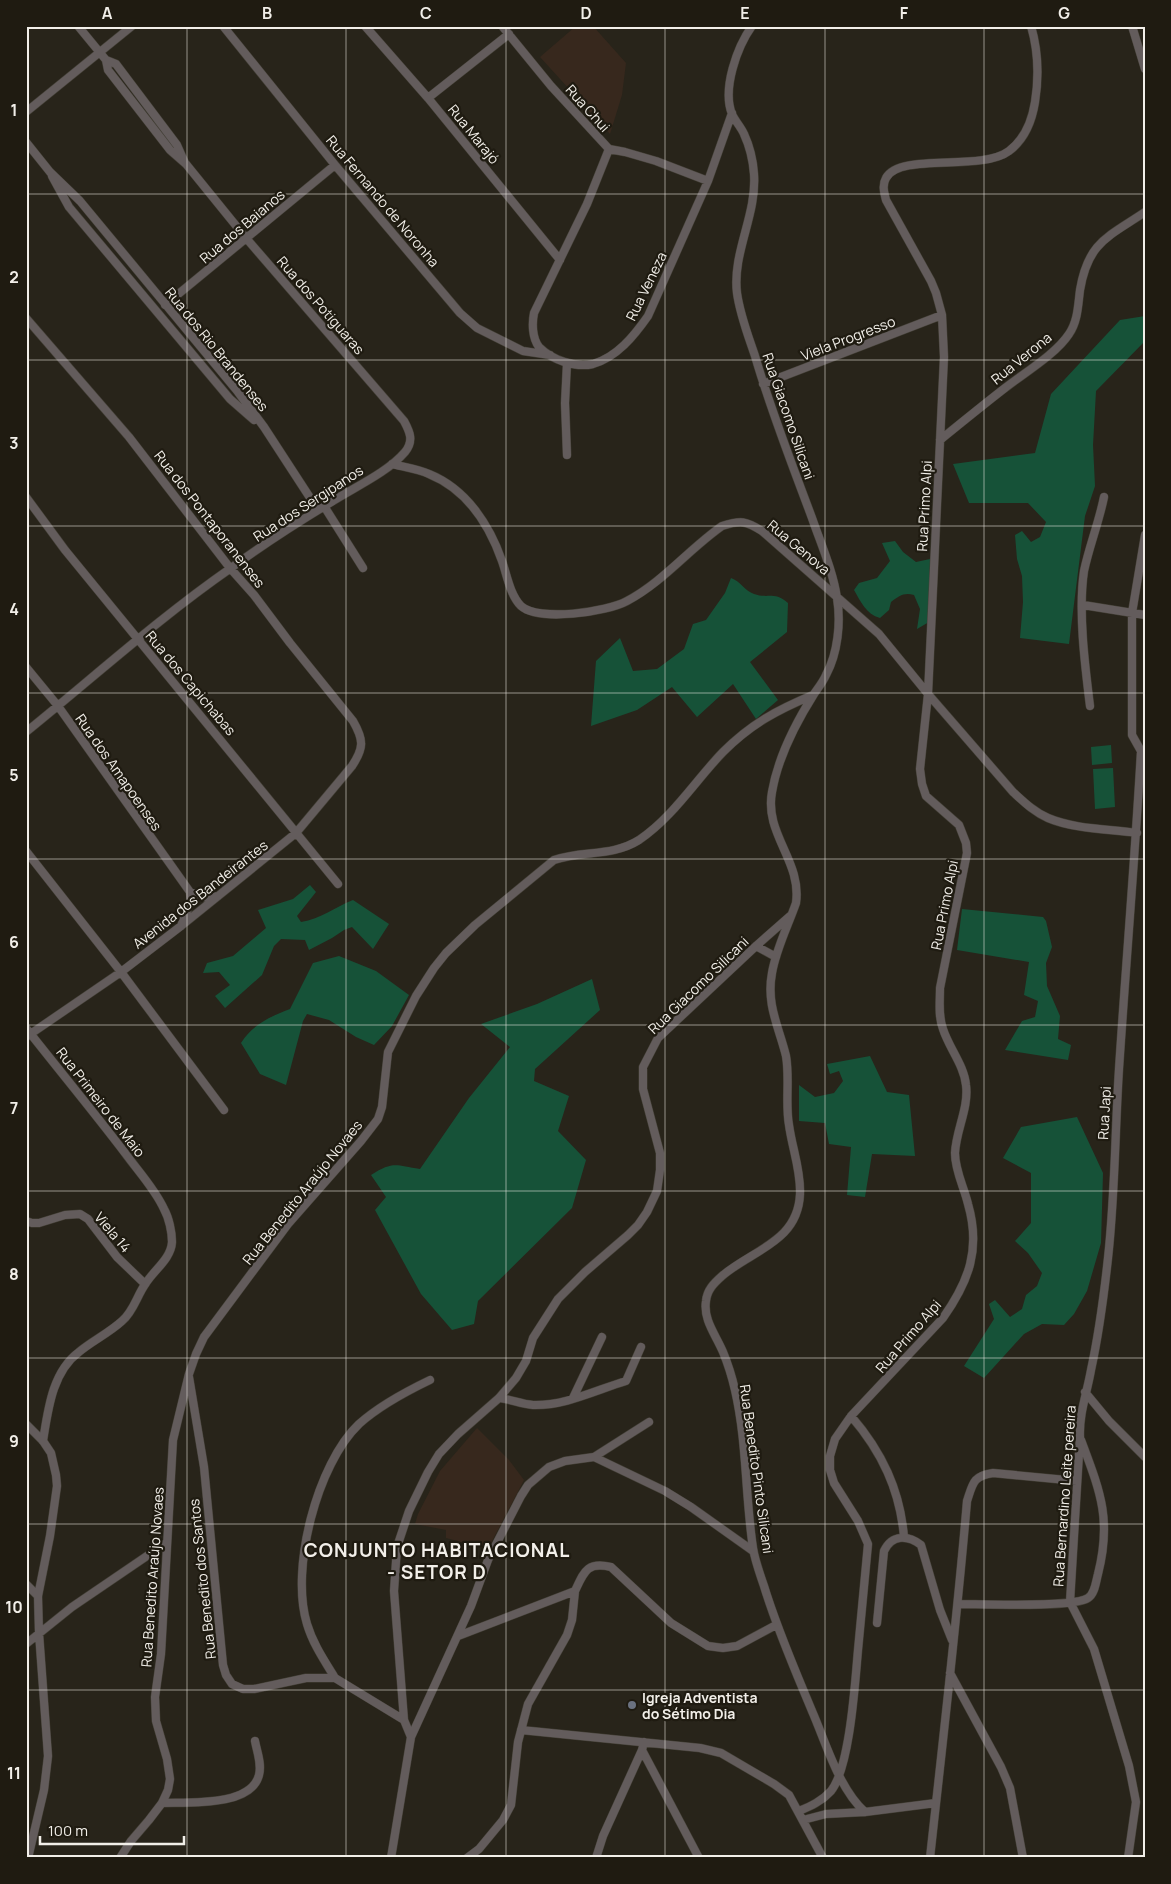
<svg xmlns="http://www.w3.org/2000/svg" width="1171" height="1884" font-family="Manrope,sans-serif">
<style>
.education{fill:#37281d}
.green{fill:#165238}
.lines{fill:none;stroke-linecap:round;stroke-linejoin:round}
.street-casing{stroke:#444037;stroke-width:9}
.street{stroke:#635c5c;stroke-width:8}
.grid{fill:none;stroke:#f2efe9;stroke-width:1;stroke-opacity:0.55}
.worship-dot{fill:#6b7280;stroke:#1f1b11;stroke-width:2}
.labels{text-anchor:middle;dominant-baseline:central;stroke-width:4.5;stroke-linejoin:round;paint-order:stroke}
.street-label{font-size:14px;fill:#f2efe9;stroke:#1f1b11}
.poi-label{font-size:14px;font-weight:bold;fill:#f2efe9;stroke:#1f1b11;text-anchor:start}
.district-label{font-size:19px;font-weight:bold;letter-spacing:1px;fill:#f2efe9;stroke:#1f1b11}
.neatline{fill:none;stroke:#f2efe9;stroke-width:2}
.grid-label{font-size:16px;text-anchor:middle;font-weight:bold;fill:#f2efe9}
</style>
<rect width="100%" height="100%" fill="#28241a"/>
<path class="education" d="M 576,26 L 593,26 L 626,63 L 622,95 L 610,134 L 540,57 Z
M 477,1428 L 509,1460 L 524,1480 L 488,1549 L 446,1538 L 446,1530 L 415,1524 L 418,1514 L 440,1471 Z"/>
<path class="green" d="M 1145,316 L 1145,341 L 1096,391 L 1093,445 L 1095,486 L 1085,516 L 1069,644 L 1020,638 L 1023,602 L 1022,576 L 1017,559 L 1015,535 L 1022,531 L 1031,542 L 1040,537 L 1046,522 L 1028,503 L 969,503 L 953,464 L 1035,453 L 1051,394 L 1120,320 Z
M 895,541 L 903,552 L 916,562 L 930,559 L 929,622 L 917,629 L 920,609 L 914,595 C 904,592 899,596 891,602 L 889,610 L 880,618 C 866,614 861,602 854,590 L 859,583 L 877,578 L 890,561 L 882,543 Z
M 731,578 C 740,581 745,591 754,594 C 768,599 774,591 788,603 L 787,632 L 750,662 L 778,700 L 756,719 L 733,684 L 697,717 L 672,687 L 637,710 L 591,726 L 596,661 L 620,638 L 633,671 L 657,669 L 684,649 L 693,624 L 706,620 L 725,593 Z
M 1111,745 L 1112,763 L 1092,765 L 1091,747 Z
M 1113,768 L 1115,807 L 1095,809 L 1093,769 Z
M 310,885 L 316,892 L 297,916 L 301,922 C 321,919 335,907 353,900 L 389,924 L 373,949 L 352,927 L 344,930 L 332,938 L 309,950 L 305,940 L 281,939 L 274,946 L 262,975 L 225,1008 L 215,996 L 230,985 L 219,972 L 203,973 L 207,963 L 233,956 L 266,928 L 258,910 L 293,899 Z
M 962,909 L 1043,917 L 1046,921 L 1052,947 L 1046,963 L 1047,986 L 1060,1016 L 1058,1039 L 1071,1045 L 1068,1060 L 1005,1050 L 1022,1021 L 1035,1017 L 1038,1001 L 1024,995 L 1029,962 L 957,950 Z
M 339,956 L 376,971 L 409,995 L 392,1026 L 374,1045 L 356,1037 L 329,1020 L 307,1014 L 303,1021 L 286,1085 L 260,1074 L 241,1043 C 252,1025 271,1016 290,1009 L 313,963 Z
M 592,979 L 600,1010 L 535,1069 L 534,1081 L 569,1096 L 558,1131 L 586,1160 L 572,1208 L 478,1301 L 474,1324 L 452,1330 L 421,1294 L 375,1210 L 386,1197 L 371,1175 C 393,1161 395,1165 420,1169 L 469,1098 L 510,1047 L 481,1024 L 537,1004 Z
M 870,1056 L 887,1092 L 909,1095 L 915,1156 L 872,1154 L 865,1197 L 847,1195 L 851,1147 L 829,1144 L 825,1123 L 799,1121 L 799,1085 L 815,1097 L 834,1093 L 843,1081 L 839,1071 L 830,1074 L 827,1064 Z
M 1077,1117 L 1103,1173 L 1101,1243 L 1087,1291 L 1074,1314 L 1064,1325 L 1042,1324 L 1024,1334 L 984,1378 L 964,1366 L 994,1319 L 989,1304 L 995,1300 L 1010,1317 L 1022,1309 L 1026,1295 L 1037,1286 L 1042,1273 L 1028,1253 L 1015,1241 L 1031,1223 L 1031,1173 L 1003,1158 L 1021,1127 Z"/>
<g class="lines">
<defs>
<path id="street" d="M 78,26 L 106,60 L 116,64 L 177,145 L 185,163
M 223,26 L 335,165 L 460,313 L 477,328 L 523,351 L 550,355
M 365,26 L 428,98 L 560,260
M 502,26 L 551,86 L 609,149 L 625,152 L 656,161 L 708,181
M 752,26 C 737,47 722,89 732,114 C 735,121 741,127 744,134 C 750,147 753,160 754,174 C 757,215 732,253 737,293 C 740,315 748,335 755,356 C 771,411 792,464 812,518 C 821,544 833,571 837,598 C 841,622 838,653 826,675 C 823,682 818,688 814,694 C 795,724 778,757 772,792 C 764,834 802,861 796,903 C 788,926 776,949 772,973 C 766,1005 779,1027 786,1056 C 790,1079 785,1103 789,1125 C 792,1148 801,1170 800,1194 C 798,1242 752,1250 722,1276 C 714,1283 707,1290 706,1301 C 703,1320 716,1335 723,1352 C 728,1364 732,1377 735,1390 C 747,1442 745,1495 753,1548 C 755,1561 760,1574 764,1586 C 777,1629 795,1670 812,1711 C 826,1743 839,1789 865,1812
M 1132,26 L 1145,69
M 428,98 L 509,34
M 26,112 L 132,26
M 26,142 L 50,172 L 80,201 L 238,392 L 264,427 L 318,510
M 609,149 L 587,204 L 534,313 C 532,323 532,338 539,347 C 552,360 575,368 593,364 C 617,357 634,336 648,316 L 708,181 L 732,113
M 52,176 L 69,207 L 230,399 L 254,420
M 165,305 L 335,165
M 26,318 L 129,437 L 230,568 L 254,595 L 290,643 L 353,721 C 364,740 364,748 352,766 L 296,833 L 181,926 L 121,972 L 26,1037
M 763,384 L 942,315
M 940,440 C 961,423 983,405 1005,388 C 1024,373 1056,354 1069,334 C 1078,321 1078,305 1080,290 C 1088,242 1108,237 1145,212
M 567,455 L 565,403 L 567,363
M 392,464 C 404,467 418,469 429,474 C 466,489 489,524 502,561 C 507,575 510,595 521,606 C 539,622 607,612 627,601 C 663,582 689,549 722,526 C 741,520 746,521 762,531 L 879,634 L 928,694 L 1013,792 C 1024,802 1034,812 1048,818 C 1074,829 1108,829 1137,833
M 26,497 L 65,550 L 338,884
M 324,506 L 363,568
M 1083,605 L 1145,615
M 26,667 L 58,706 L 190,892
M 1090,706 C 1085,666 1078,611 1084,571 C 1089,547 1099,522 1104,497
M 26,732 C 94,677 159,618 231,568 C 264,544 298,522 333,501 C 355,487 388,472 405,452 C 414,441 410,432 404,421 L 246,238 L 186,164 L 170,150 L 108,70 L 106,60
M 26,851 L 121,972 L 224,1110
M 181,926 L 191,901 L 190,892 L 207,898 L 218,896
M 756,946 L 776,957
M 26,1028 C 59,1070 93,1111 125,1153 C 138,1171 155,1189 164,1209 C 169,1218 172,1232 172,1242 C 171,1259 154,1270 146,1283 C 137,1295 134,1311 122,1321 C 109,1333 92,1341 79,1352 C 52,1372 48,1410 43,1441
M 26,1221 L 32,1223 L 39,1223 L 65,1215 L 80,1214 L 88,1219 L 117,1257 L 145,1284
M 189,1377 L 204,1467 L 223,1665 L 226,1675 L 232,1684 L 243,1689 L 254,1689 L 306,1678 L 335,1678 L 404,1720
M 1085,1392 L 1109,1421 L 1145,1457
M 499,1398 C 510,1399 521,1404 533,1405 C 565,1406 596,1390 626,1381 L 641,1347
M 573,1398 L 602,1337
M 851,1416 C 882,1452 900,1490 904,1537
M 26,1424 L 43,1441 L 51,1453 L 56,1475 L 57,1486 L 50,1536 L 38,1596 L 39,1633 L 48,1756 L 44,1790 L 28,1858
M 594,1457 L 665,1491 L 691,1507 L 753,1551
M 26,1584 L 38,1596
M 1070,1602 L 1080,1437 C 1079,1413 1087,1393 1091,1370 C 1099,1333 1104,1295 1108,1258 C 1115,1195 1115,1132 1119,1069 C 1126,963 1135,857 1141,751 L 1132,735 L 1132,613 L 1145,535
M 1070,1602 L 1094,1649 L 1129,1766 L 1136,1802 L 1128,1858
M 958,1604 C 981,1604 1074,1608 1088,1598 C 1095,1594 1096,1581 1098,1574 C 1112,1519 1100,1491 1081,1440
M 877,1623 L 884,1551 C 892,1534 908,1535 921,1545 L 940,1610 L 952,1640
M 458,1636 L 575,1591 C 584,1572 587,1561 611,1567 L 671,1623 L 708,1646 L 723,1648 L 737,1646 L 776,1625
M 26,1644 L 72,1607 L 166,1543
M 950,1673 L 1001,1767 L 1010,1788 L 1023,1858
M 335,1678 C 324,1660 313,1644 307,1624 C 290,1569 317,1464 359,1424 C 379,1406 405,1392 430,1380
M 521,1730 L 700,1748 L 721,1753 L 774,1784 L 789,1795 L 823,1858
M 411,1737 L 404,1720 L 394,1591 L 397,1547 L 409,1511 L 428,1472 L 439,1454 L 458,1434 L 499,1398 L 516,1378 L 526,1361 L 533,1338 L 558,1299 L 585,1272 L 628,1235 L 638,1225 L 647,1212 L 657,1191 L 660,1170 L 660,1153 L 643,1089 L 643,1067 L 658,1038 L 756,946 L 790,916
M 642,1750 L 699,1858
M 162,1803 C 188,1802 251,1807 259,1775 C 262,1764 257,1752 255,1741
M 799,1811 C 811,1806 822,1801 831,1791 C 850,1767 855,1683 858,1650 C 861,1615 865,1579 868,1544 L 858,1521 L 834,1483 L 830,1470 L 830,1456 L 835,1439 L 851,1416 L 943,1318 C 969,1281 981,1249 968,1204 C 964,1187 955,1171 955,1153 C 956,1130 969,1108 966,1085 C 964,1065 949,1048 943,1029 C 938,1016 940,1002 940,988 L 967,853 L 966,843 L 959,825 L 926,796 L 922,784 L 920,769 L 928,694 L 944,357 L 942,315 L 936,293 L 931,281 L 886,200 C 884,192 882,185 886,178 C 900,152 981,172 1009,151 C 1025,139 1032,121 1035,102 C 1039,77 1038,50 1031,26
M 803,1820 L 826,1814 L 865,1812 L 936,1803
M 120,1858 L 131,1841 L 149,1820 L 162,1803 L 168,1790 L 170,1779 L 167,1759 L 156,1721 L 155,1697 L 161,1654 L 173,1440 L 189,1374 L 196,1354 L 204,1337 L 288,1224 L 361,1141 L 378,1119 L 382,1107 L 388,1052 L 416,996 L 434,968 L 446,953 L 475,925 L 554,860 C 582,850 612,857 639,840 C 673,817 695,781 723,752 C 751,724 777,710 813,695
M 391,1858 L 411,1737 L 471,1606 L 488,1560 L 521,1496 L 528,1485 L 549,1467 L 565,1461 L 594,1457 L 649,1422
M 467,1858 L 479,1849 L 503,1820 L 511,1805 L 518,1742 L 528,1704 L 567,1635 L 572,1620 L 575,1591
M 596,1858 L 603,1836 L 642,1750 L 644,1742
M 930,1858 C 943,1739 957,1620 967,1501 C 973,1483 973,1476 993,1473 L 1077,1481"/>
</defs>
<use href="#street" class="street-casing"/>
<use href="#street" class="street"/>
</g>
<path class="grid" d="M 187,26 L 187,1858M 346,26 L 346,1858M 506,26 L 506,1858M 665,26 L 665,1858M 825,26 L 825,1858M 984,26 L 984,1858M 26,194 L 1145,194M 26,360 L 1145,360M 26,526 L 1145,526M 26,693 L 1145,693M 26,859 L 1145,859M 26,1025 L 1145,1025M 26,1191 L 1145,1191M 26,1358 L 1145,1358M 26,1524 L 1145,1524M 26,1690 L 1145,1690"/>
<circle class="worship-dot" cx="632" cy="1705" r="5"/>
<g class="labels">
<g class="street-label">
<text transform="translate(588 108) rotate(48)">Rua Chui</text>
<text transform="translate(474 134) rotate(51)">Rua Marajó</text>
<text transform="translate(383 201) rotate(50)">Rua Fernando de Noronha</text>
<text transform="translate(242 226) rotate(-40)">Rua dos Baianos</text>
<text transform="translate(646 286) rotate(-64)">Rua Veneza</text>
<text transform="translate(321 305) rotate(49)">Rua dos Potiguaras</text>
<text transform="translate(848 338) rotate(-21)">Viela Progresso</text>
<text transform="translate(217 349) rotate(51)">Rua dos Rio Brandenses</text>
<text transform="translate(1021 358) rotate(-39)">Rua Verona</text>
<text transform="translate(789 416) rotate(71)">Rua Giacomo Silicani</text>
<text transform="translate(308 503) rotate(-33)">Rua dos Sergipanos</text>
<text transform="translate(924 506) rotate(-87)">Rua Primo Alpi</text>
<text transform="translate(210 519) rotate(52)">Rua dos Pontaporanenses</text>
<text transform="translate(799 547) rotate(40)">Rua Genova</text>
<text transform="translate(191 683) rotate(50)">Rua dos Capichabas</text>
<text transform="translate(119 772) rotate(55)">Rua dos Amapoenses</text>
<text transform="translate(200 894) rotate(-38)">Avenida dos Bandeirantes</text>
<text transform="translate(944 905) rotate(-79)">Rua Primo Alpi</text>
<text transform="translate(698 985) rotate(-44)">Rua Giacomo Silicani</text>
<text transform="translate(101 1102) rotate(52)">Rua Primeiro de Maio</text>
<text transform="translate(1104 1113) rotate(-87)">Rua Japi</text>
<text transform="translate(302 1192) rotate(-51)">Rua Benedito Araújo Novaes</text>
<text transform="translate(113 1232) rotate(50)">Viela 14</text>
<text transform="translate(908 1336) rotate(-49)">Rua Primo Alpi</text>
<text transform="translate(757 1469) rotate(82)">Rua Benedito Pinto Silicani</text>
<text transform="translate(1064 1496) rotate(-86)">Rua Bernardino Leite pereira</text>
<text transform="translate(152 1577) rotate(-86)">Rua Benedito Araújo Novaes</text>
<text transform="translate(202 1579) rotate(-96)">Rua Benedito dos Santos</text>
</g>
<g class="poi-label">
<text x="642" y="1697">Igreja Adventista<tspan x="642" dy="16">do Sétimo Dia</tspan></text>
</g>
<g class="district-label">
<text x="437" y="1550">CONJUNTO HABITACIONAL<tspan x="437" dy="22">- SETOR D</tspan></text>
</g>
</g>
<rect width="1171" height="1884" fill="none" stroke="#1f1b11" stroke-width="55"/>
<path d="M40 1836v8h144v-8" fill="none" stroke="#f2efe9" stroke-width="2.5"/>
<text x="48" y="1836" font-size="15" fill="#f2efe9" stroke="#1f1b11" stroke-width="4" paint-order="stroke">100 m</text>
<rect x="28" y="28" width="1116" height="1828" class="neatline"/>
<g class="grid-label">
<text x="107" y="19">A</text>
<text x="267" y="19">B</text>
<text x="426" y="19">C</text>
<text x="586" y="19">D</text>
<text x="745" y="19">E</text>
<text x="904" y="19">F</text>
<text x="1064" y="19">G</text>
<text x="14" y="116">1</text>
<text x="14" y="283">2</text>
<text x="14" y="449">3</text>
<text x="14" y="615">4</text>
<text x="14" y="781">5</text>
<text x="14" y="948">6</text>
<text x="14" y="1114">7</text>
<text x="14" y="1280">8</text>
<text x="14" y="1447">9</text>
<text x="14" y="1613">10</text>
<text x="14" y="1779">11</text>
</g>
</svg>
